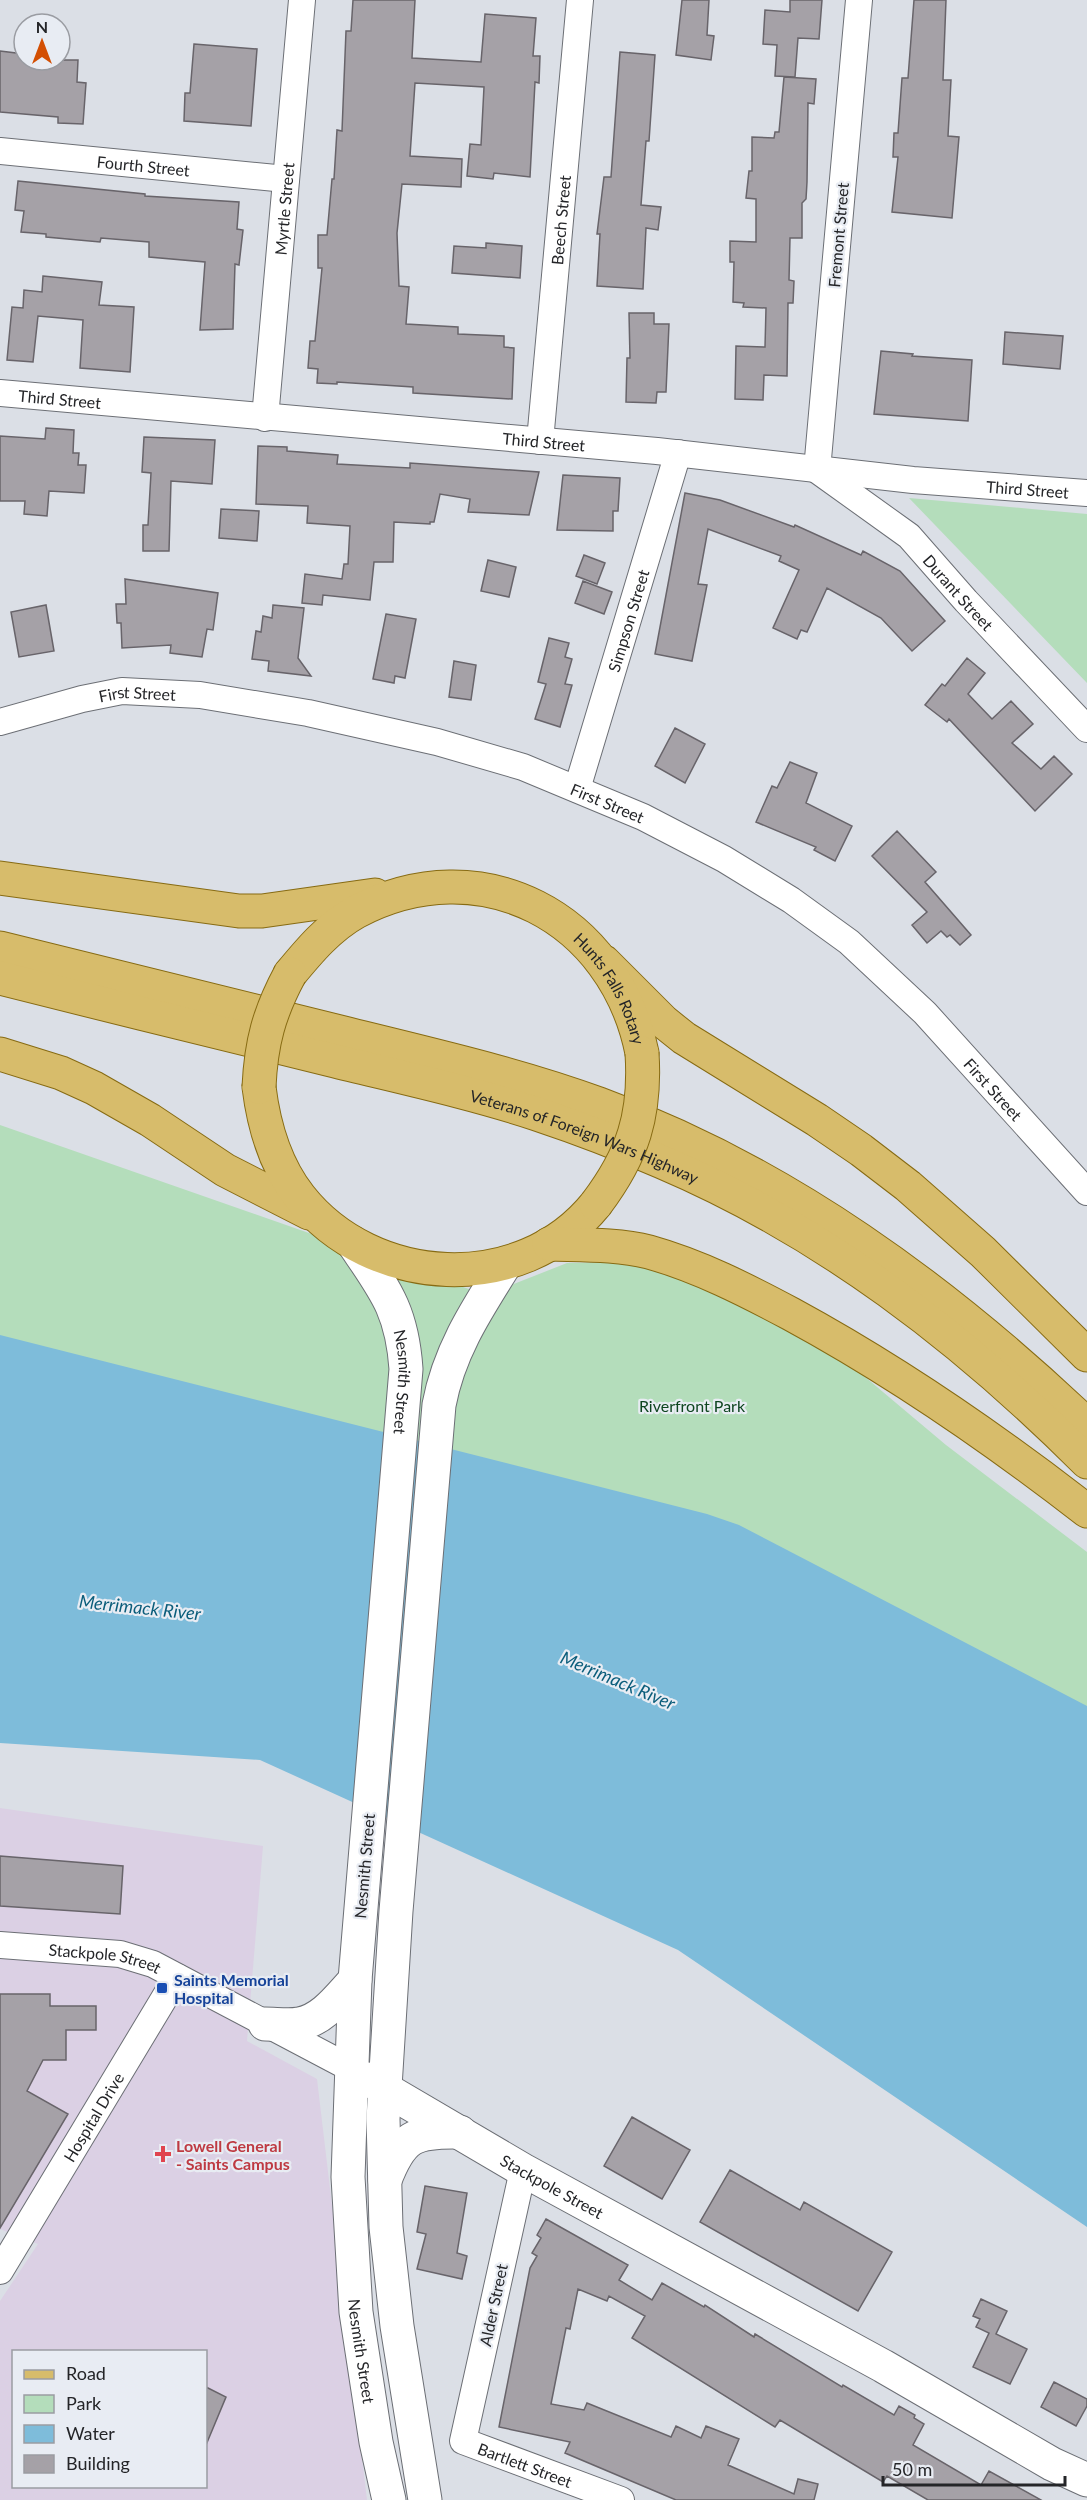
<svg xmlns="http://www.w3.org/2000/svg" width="1087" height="2500" font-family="Lato,sans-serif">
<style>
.medical{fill:#dbd0e4;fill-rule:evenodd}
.green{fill:#b4ddbb}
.water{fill:#7ebcda}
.building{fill:#a5a1a7;stroke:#68646a;stroke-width:1.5}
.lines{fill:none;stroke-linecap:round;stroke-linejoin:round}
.street-casing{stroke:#6c6f75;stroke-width:28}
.secondary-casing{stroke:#6c6f75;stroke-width:35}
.primary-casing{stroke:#876b13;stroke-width:35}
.street{stroke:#fff;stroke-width:26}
.secondary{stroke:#fff;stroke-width:33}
.primary{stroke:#d7bc6b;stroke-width:33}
.primary-bridge-casing{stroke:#876b13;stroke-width:35;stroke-linecap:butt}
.primary-bridge{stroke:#d7bc6b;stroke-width:33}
.transit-dot{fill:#1a4fb4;stroke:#e8ecf3;stroke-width:2}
.health-dot{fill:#e0444e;stroke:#e8ecf3;stroke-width:2}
.labels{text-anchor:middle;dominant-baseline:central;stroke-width:4.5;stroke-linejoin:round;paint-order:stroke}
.street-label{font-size:16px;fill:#242528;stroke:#e8ecf3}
.park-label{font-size:16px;fill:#0e451f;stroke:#e8ecf3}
.transit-label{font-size:16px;font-weight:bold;fill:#164399;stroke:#e8ecf3;text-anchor:start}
.health-label{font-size:16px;font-weight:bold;fill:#be3a42;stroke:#e8ecf3;text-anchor:start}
.water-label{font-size:18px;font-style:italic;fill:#0b5d7b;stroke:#e8ecf3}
</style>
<rect width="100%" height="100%" fill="#dbdfe6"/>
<path class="medical" d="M 0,1808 L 263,1846 L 247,2041 L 317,2079 L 367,2500 L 0,2500 L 0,2301 L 38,2244 L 0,2229 ZM 14,2352 L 206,2352 L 206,2486 L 14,2486 Z"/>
<path class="green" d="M 909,498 L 1087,514 L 1087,683 Z
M 0,1125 L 486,1295 L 567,1263 L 679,1261 L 770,1297 L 946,1445 L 1087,1552 L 1087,1729 L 0,1384 Z"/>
<path class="water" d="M 0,1335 L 707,1514 L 739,1525 L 1087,1706 L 1087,2227 L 678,1950 L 260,1760 L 0,1743 Z"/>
<path class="building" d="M 353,0 L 415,0 L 412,58 L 481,62 L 485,14 L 536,18 L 533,56 L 540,56 L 539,83 L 535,82 L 530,177 L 494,173 L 493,179 L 467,176 L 470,144 L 481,145 L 484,87 L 415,83 L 410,156 L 462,159 L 461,187 L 402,184 L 397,233 L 399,286 L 409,287 L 406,324 L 458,327 L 458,334 L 504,336 L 504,347 L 514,348 L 512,399 L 413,393 L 413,387 L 337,382 L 337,384 L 317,383 L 318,369 L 308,368 L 310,341 L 315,341 L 322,268 L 318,268 L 318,235 L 327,235 L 332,179 L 334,179 L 337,130 L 342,131 L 346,31 L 351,31 Z
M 682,0 L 709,0 L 707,35 L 714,36 L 711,60 L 676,55 Z
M 790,0 L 822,0 L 819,39 L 798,38 L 795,77 L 775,76 L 777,45 L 763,44 L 765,10 L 790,12 Z
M 914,0 L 946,0 L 943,80 L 951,80 L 948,136 L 959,137 L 952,218 L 892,212 L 898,157 L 893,157 L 894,133 L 898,133 L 902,78 L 908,78 Z
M 194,44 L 257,49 L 251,126 L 184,121 L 185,93 L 190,93 Z
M 0,51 L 24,54 L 24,60 L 78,60 L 77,82 L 86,83 L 83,124 L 58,123 L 58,117 L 0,112 Z
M 620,52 L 655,55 L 649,141 L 646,141 L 641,205 L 661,207 L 658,230 L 646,228 L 643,289 L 597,286 L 600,234 L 597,234 L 604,177 L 611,177 Z
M 784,77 L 816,79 L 814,104 L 808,103 L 807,182 L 806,199 L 802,203 L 802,238 L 790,238 L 789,280 L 794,281 L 793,303 L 788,303 L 787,376 L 764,375 L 763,400 L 735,399 L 736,346 L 765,347 L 766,308 L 743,307 L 744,303 L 733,302 L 734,262 L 730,262 L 730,241 L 756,242 L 756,199 L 746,198 L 749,171 L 752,171 L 752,137 L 774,138 L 775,132 L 779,132 Z
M 18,181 L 145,194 L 145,196 L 239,202 L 237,229 L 243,230 L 239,265 L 235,264 L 233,329 L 200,330 L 205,262 L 149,257 L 149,242 L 101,238 L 100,242 L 46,237 L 46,234 L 21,232 L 24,211 L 15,210 Z
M 486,243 L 522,246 L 520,278 L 452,273 L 454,246 L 486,248 Z
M 43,276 L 102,282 L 99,305 L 134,307 L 130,372 L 80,368 L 83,320 L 38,316 L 33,362 L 7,360 L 12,307 L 23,308 L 24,290 L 42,292 Z
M 629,313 L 654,313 L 654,324 L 669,324 L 666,392 L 657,392 L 656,403 L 626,402 L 627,358 L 630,358 Z
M 1005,332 L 1063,336 L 1060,369 L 1003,364 Z
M 881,351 L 913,354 L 912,356 L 972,360 L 968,421 L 874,414 Z
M 46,428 L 74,430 L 73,453 L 79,453 L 78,465 L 86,465 L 84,493 L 49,491 L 47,516 L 24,514 L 25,501 L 0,501 L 0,436 L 45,439 Z
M 144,437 L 215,440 L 212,484 L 171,481 L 169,551 L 143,551 L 143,525 L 148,525 L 151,473 L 142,472 Z
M 258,446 L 287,447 L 287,451 L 338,455 L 337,464 L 410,468 L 410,463 L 539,472 L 529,515 L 468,512 L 470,499 L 440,494 L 434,522 L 430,522 L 430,524 L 394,522 L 393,562 L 374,562 L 370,600 L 323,595 L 322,605 L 302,603 L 305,574 L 342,579 L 344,564 L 348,564 L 350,526 L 307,523 L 308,506 L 256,504 Z
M 563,475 L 620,478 L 618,511 L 613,511 L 613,531 L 557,530 Z
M 685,493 L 720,500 L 794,527 L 795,525 L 861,555 L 863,551 L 900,571 L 945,621 L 912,651 L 881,618 L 827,588 L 807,632 L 801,630 L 797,639 L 773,628 L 799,570 L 779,561 L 781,556 L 708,529 L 698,584 L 707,585 L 692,661 L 655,654 Z
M 221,509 L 259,511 L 257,541 L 219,538 Z
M 584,555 L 605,563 L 597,584 L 576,576 Z
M 488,560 L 516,567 L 509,597 L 481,591 Z
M 125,579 L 218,593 L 213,630 L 207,629 L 202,657 L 170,653 L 171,645 L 122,648 L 121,623 L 117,623 L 116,604 L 126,604 Z
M 583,581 L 612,592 L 604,614 L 575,603 Z
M 46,605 L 54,651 L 19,657 L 11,612 Z
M 273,605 L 304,608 L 298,658 L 311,676 L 268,671 L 269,661 L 252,659 L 256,631 L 261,632 L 263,616 L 272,618 Z
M 386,614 L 416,619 L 405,678 L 395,676 L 394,683 L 373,679 Z
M 549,638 L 569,643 L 565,657 L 572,659 L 565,684 L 572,685 L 560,727 L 535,719 L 546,684 L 538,682 Z
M 967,658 L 985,673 L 968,694 L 992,719 L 1011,701 L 1033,724 L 1012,743 L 1041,769 L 1054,756 L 1072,774 L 1035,811 L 949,719 L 947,722 L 925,705 L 942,684 L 945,686 Z
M 454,661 L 476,665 L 471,700 L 449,697 Z
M 675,728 L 705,744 L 685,783 L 655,766 Z
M 790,762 L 817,773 L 806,803 L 852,826 L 835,861 L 814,850 L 816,847 L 756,822 L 772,786 L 777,788 Z
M 897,831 L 936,872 L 925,882 L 971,935 L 960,945 L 950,935 L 947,937 L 941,931 L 927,943 L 912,925 L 927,912 L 872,856 Z
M 0,1856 L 123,1866 L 120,1914 L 0,1906 Z
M 0,1994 L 50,1994 L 50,2006 L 96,2006 L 96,2030 L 66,2030 L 66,2060 L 43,2060 L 27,2091 L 68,2114 L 0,2228 Z
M 632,2117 L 690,2150 L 662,2199 L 604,2166 Z
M 730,2170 L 800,2210 L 804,2202 L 892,2252 L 858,2311 L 700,2222 Z
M 425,2186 L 467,2193 L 457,2253 L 467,2256 L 462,2279 L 417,2269 L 426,2234 L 417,2232 Z
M 546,2219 L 628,2265 L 619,2280 L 652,2300 L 662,2283 L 704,2307 L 705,2305 L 754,2337 L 755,2334 L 842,2387 L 843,2385 L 894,2415 L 899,2406 L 915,2415 L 914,2418 L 924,2424 L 913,2445 L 981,2485 L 989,2471 L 1041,2500 L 928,2500 L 887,2476 L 883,2482 L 780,2420 L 775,2427 L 632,2338 L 645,2316 L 609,2296 L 607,2301 L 578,2289 L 570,2329 L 566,2328 L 551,2404 L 584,2410 L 587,2403 L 671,2437 L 676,2426 L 701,2438 L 706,2426 L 739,2439 L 728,2465 L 794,2494 L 798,2479 L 818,2484 L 814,2500 L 676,2500 L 565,2453 L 570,2442 L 499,2427 L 530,2268 L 537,2256 L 532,2253 L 541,2238 L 537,2235 Z
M 981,2299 L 1007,2311 L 996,2334 L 1027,2349 L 1010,2384 L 973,2367 L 989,2333 L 976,2327 L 980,2319 L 973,2316 Z
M 1054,2382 L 1087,2399 L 1087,2406 L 1076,2426 L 1041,2407 Z
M 206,2387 L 226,2397 L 206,2445 Z"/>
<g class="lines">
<defs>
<g id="street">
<path id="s1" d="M 859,0 L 817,470 L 909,536 L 966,601 L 1087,729"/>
<path id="s2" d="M 0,151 L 286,179"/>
<path id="s3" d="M 0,393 L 657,451 L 913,480 L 1087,493"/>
<path id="s4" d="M 265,418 L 302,0"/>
<path id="s5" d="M 540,441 L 580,0"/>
<path id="s6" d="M 0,722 L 82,699 L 122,691 L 200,695 L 308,713 L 437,742 L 523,767 L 643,817 L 724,859 L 791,900 L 849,942 L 925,1013 L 1087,1192"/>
<path id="s7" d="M 577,789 L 678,453"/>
<path id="s8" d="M 0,1945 L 120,1954 L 153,1964 L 350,2068"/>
<path id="s9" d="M 523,2170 L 463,2441 L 621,2500"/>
<path id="s10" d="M 0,2271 L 177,1977"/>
</g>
<g id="secondary">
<path id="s11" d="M 353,1243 C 385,1290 402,1310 406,1369 L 355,1980 L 348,2177 L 356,2312 L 376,2442 L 389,2500"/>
<path d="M 265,2024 C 276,2024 289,2026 299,2024 C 323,2020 339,1997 355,1980"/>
<path id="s12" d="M 368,2079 L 523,2170 L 883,2366 L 1052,2464 L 1087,2480"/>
<path d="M 385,2180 C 402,2136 414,2131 460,2132"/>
<path d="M 425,2500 L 397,2326 L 386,2227 L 383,2119 L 396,1911 L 439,1405 C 449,1351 477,1309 506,1263"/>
</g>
<g id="primary">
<path d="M 0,878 L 239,911 L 262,911 L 375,895"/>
<path d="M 0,948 C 116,976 232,1005 348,1034 C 432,1055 517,1074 599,1104 C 785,1172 945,1290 1087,1425"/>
<path d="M 604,962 L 664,1022 L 684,1038 L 817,1120 L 861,1150 L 908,1186 L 983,1252 L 1087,1355"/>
<path id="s13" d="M 290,974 C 309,951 329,927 356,912 C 481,846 615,917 642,1053"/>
<path id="s14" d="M 0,978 C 110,1006 221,1033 331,1060 C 400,1077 470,1092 537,1114 C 579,1128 621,1144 662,1162 C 824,1231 963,1338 1087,1462"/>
<path d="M 0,1054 L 61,1073 L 94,1088 L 150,1120 L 225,1170 L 309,1213"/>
<path d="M 259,1087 C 264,1128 275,1165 300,1197 C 372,1288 521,1297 596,1204"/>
<path d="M 549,1244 C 582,1245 618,1244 649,1252 C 699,1266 746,1290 791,1314 C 896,1371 993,1438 1087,1511"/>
</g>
</defs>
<use href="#street" class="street-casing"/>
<use href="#secondary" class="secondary-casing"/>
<use href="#primary" class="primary-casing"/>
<use href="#street" class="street"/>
<use href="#secondary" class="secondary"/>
<use href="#primary" class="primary"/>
<defs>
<path id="primary-bridge" d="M 259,1087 C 261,1043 269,1013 290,974
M 596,1204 C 633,1155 646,1115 642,1053"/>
</defs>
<use href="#primary-bridge" class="primary-bridge-casing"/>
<use href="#primary-bridge" class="primary-bridge"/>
</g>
<rect class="transit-dot" x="156" y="1982" width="12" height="12" rx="3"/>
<path class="health-dot" d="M160 2145h6v6h6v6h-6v6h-6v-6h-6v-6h6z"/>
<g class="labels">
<g class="street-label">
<text stroke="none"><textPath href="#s2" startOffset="144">Fourth Street</textPath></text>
<text stroke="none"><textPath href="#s4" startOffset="210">Myrtle Street</textPath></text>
<text stroke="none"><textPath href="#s5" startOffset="222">Beech Street</textPath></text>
<text transform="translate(838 235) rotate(-85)">Fremont Street</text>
<text stroke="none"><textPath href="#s3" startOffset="60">Third Street</textPath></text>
<text stroke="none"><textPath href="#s3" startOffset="546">Third Street</textPath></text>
<text stroke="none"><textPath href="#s3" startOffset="1032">Third Street</textPath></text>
<text stroke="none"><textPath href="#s1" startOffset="660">Durant Street</textPath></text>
<text stroke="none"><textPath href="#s7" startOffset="176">Simpson Street</textPath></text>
<text stroke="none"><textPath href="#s6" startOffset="141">First Street</textPath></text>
<text stroke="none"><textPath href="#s6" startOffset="627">First Street</textPath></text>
<text stroke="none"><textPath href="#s13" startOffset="392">Hunts Falls Rotary</textPath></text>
<text stroke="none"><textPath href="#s6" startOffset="1113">First Street</textPath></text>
<text stroke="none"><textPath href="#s14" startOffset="606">Veterans of Foreign Wars Highway</textPath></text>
<text stroke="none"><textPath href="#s11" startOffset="152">Nesmith Street</textPath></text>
<text transform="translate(364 1866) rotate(-85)">Nesmith Street</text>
<text stroke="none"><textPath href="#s8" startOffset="106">Stackpole Street</textPath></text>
<text stroke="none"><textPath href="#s10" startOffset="180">Hospital Drive</textPath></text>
<text stroke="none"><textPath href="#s12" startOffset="213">Stackpole Street</textPath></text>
<text transform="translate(493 2305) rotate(-78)">Alder Street</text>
<text stroke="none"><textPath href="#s11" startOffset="1124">Nesmith Street</textPath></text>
<text stroke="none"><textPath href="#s9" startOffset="344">Bartlett Street</textPath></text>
</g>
<g class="park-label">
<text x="692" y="1405">Riverfront Park</text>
</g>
<g class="transit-label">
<text x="174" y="1979">Saints Memorial<tspan x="174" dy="18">Hospital</tspan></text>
</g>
<g class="health-label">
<text x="176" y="2145">Lowell General<tspan x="176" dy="18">- Saints Campus</tspan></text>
</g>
<g class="water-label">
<text transform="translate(140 1607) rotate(6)">Merrimack River</text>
<text transform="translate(618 1680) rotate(23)">Merrimack River</text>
</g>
</g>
<rect x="12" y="2350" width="195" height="138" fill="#e8ecf3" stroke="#9a9ca2" stroke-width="1.5"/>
<rect x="24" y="2370" width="30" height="9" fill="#d7bc6b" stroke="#9a9ca2" stroke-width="1.5"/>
<text x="66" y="2380" font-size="18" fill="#242528">Road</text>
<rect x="24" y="2395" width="30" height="18" fill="#b4ddbb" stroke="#9a9ca2" stroke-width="1.5"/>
<text x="66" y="2410" font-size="18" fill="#242528">Park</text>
<rect x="24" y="2425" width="30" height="18" fill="#7ebcda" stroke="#9a9ca2" stroke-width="1.5"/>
<text x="66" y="2440" font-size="18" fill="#242528">Water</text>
<rect x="24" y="2455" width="30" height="18" fill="#a5a1a7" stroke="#9a9ca2" stroke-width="1.5"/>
<text x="66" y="2470" font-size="18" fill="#242528">Building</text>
<g transform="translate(42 42)"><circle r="28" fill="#e8ecf3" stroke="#9a9ca2" stroke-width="1.5"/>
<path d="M0-4.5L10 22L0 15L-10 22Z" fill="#d34f03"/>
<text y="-9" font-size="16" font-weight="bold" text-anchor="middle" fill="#242528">N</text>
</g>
<path d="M883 2476v9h182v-9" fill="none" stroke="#242528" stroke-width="3"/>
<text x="892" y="2476" font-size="18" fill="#242528" stroke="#e8ecf3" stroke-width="4.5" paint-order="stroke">50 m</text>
</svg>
